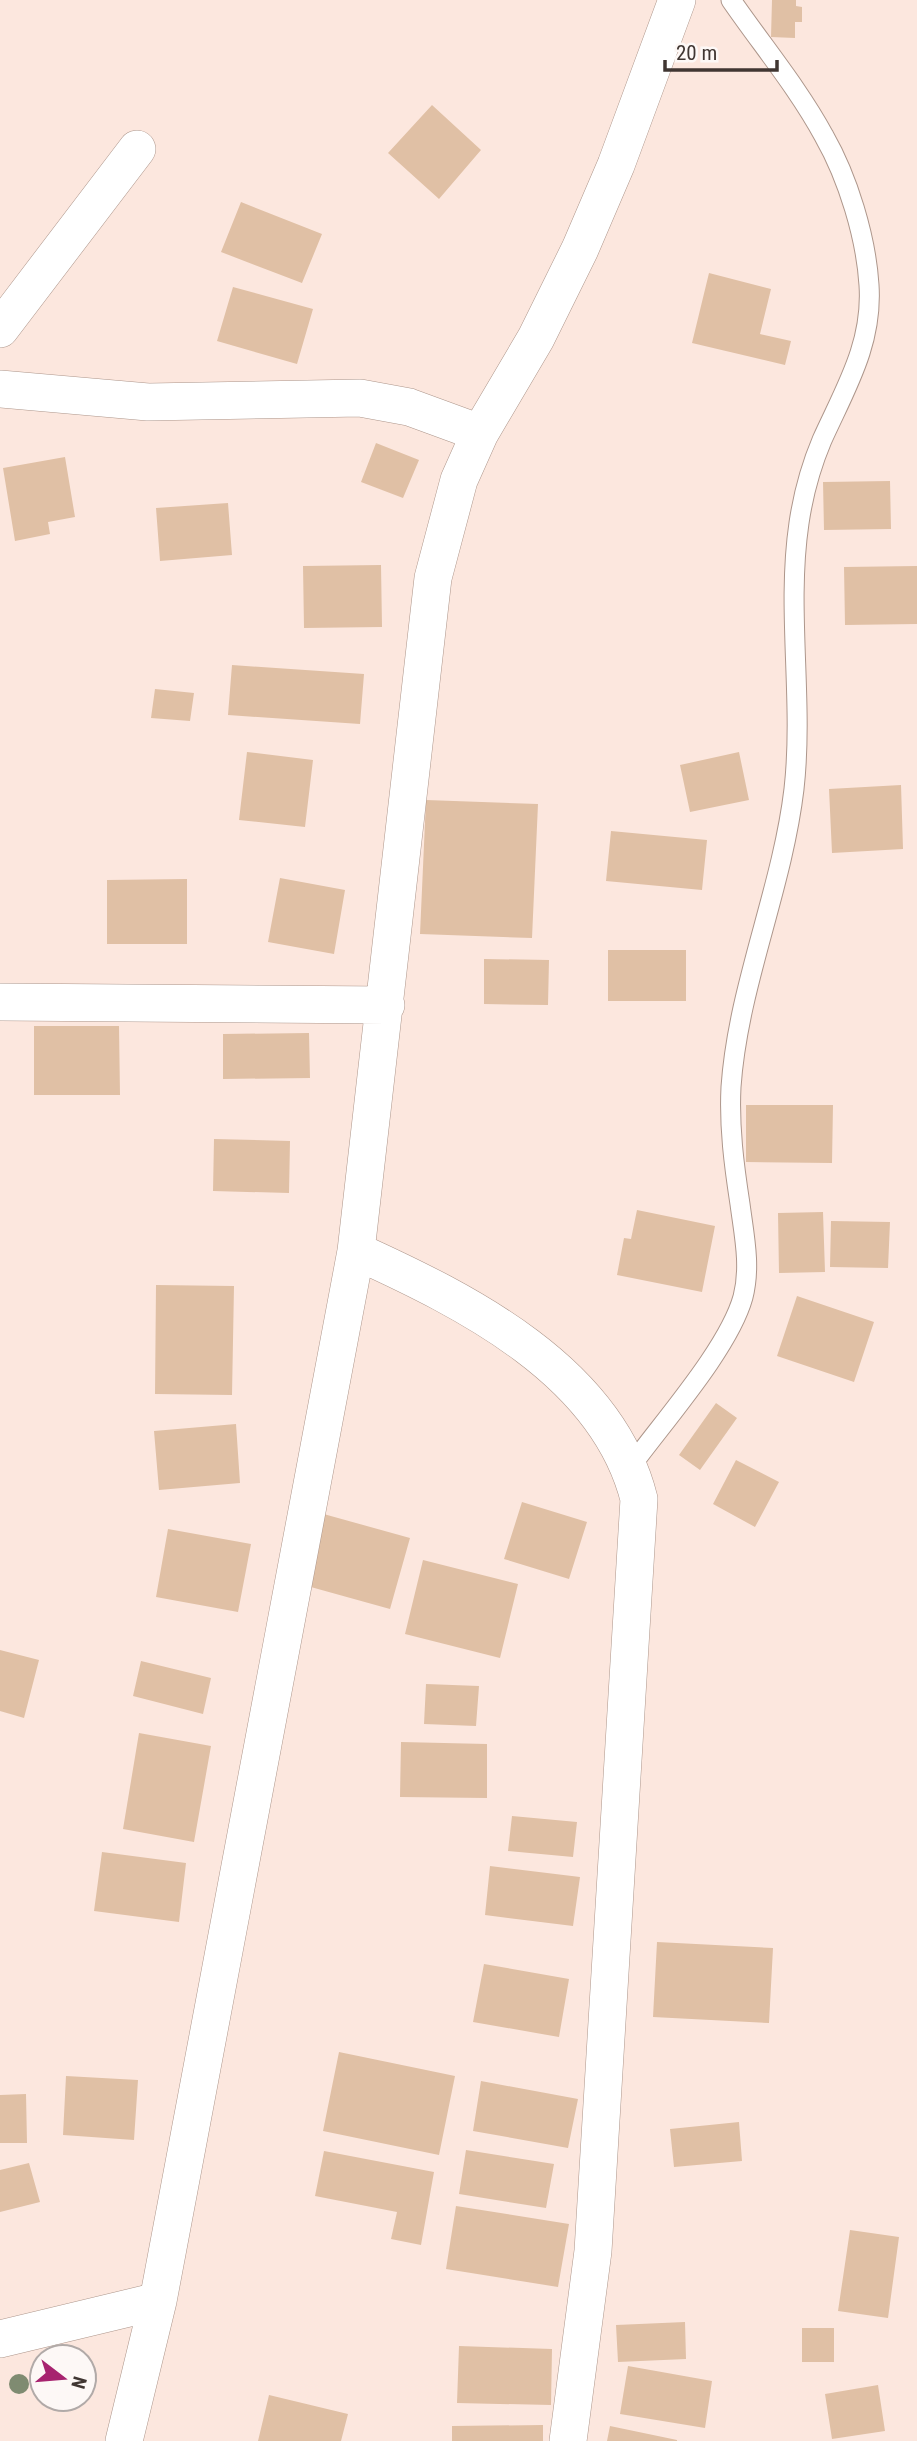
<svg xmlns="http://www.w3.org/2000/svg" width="917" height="2441" font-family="'Roboto Condensed',sans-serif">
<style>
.building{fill:#e0c0a5}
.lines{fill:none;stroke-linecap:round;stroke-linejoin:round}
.service-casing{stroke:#ad968b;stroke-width:21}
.minor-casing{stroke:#ad968b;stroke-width:38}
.service{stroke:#fff;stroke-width:19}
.minor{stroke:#fff;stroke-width:37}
.tree{fill:#7f8b71}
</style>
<rect width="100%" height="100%" fill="#fce7de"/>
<path class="building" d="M 772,0 L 796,0 L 796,6 L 802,7 L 802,22 L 795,22 L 795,38 L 771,37 Z
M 432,105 L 481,150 L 439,199 L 388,153 Z
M 241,202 L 322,234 L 302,283 L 221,252 Z
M 709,273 L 771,289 L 760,334 L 791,341 L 785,365 L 692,343 Z
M 233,287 L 313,309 L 297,364 L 217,341 Z
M 376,443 L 419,460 L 403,498 L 361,482 Z
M 65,457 L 75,517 L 48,522 L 50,534 L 15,541 L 3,468 Z
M 890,481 L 891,529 L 824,530 L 823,482 Z
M 228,503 L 232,555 L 160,561 L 156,508 Z
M 381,565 L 382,627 L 304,628 L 303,566 Z
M 917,566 L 917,624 L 845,625 L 844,567 Z
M 232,665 L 364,674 L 360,724 L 228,715 Z
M 155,689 L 194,693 L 190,721 L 151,718 Z
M 247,752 L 313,760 L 305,827 L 239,820 Z
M 739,752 L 749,800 L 690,812 L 680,765 Z
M 901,785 L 903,849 L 832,853 L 829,789 Z
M 426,800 L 538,804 L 532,938 L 420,934 Z
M 611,831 L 707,840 L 702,890 L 606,881 Z
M 280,878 L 345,890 L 334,954 L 268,942 Z
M 187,879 L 187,944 L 107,944 L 107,880 Z
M 608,950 L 686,950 L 686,1001 L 608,1001 Z
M 484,959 L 549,960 L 548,1005 L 484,1004 Z
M 34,1026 L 119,1026 L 120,1095 L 34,1095 Z
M 309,1033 L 310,1078 L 223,1079 L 223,1034 Z
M 746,1105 L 833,1105 L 832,1163 L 746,1162 Z
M 214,1139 L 290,1141 L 289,1193 L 213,1191 Z
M 637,1210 L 715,1226 L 702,1292 L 617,1275 L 624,1238 L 631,1239 Z
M 823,1212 L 825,1272 L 779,1273 L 778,1213 Z
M 831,1221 L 890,1222 L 888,1268 L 830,1267 Z
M 156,1285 L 234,1286 L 232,1395 L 155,1394 Z
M 797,1296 L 874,1322 L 854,1382 L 777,1356 Z
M 716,1403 L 737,1418 L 700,1470 L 679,1455 Z
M 236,1424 L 240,1483 L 159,1490 L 154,1431 Z
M 736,1460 L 779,1482 L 755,1527 L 713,1504 Z
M 522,1502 L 587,1522 L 569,1579 L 504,1559 Z
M 320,1513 L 410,1538 L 390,1609 L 300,1584 Z
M 168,1529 L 251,1544 L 238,1612 L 156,1597 Z
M 423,1560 L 518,1584 L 500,1658 L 405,1634 Z
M 0,1650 L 39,1660 L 24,1718 L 0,1711 Z
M 141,1661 L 211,1678 L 203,1714 L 133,1696 Z
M 426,1684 L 479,1686 L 476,1726 L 424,1724 Z
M 139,1733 L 211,1746 L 194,1842 L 123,1829 Z
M 401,1742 L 487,1744 L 487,1798 L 400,1797 Z
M 512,1816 L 577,1822 L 573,1857 L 508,1851 Z
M 102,1852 L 186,1863 L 179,1922 L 94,1911 Z
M 490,1866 L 580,1877 L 573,1926 L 485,1915 Z
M 657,1942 L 773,1948 L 769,2023 L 653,2017 Z
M 484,1964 L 569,1979 L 559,2037 L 473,2022 Z
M 339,2052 L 455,2076 L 439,2155 L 323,2131 Z
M 66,2076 L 138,2080 L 134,2140 L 63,2135 Z
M 481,2081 L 578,2099 L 568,2148 L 473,2131 Z
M 26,2094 L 27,2143 L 0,2143 L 0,2095 Z
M 739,2122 L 742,2161 L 674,2167 L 670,2129 Z
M 466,2150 L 554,2164 L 546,2208 L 459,2194 Z
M 324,2151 L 434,2172 L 421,2245 L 391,2239 L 397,2212 L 315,2196 Z
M 29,2163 L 40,2202 L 0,2212 L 0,2170 Z
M 456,2206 L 569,2224 L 558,2287 L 446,2269 Z
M 850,2230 L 899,2237 L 888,2318 L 838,2311 Z
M 685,2322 L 686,2359 L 618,2362 L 616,2325 Z
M 802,2328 L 834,2328 L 834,2362 L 802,2362 Z
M 459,2346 L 552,2349 L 551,2405 L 457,2403 Z
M 628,2366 L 712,2381 L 705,2428 L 620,2414 Z
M 878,2385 L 885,2431 L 832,2439 L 825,2394 Z
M 269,2395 L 348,2414 L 341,2441 L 258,2441 Z
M 543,2425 L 543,2441 L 452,2441 L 452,2426 Z
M 610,2426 L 677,2440 L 677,2441 L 607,2441 Z"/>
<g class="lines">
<defs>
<path id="service" d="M 631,1466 C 663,1422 729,1348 743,1297 C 751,1266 744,1235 740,1204 C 734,1165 729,1127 731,1087 C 738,986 782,890 794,789 C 804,700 786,611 799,523 C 803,496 811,466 822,440 C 845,389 873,344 869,285 C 866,237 848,178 824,136 C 798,88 762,45 731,0"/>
<path id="minor" d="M 0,329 L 137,149
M 0,389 L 148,402 L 360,398 L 409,407 L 480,433
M 0,1002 L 386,1005
M 356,1251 C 466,1301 607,1371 639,1499 L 593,2251 L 568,2441
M 0,2339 L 158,2301
M 124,2441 L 158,2301 L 356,1251 L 433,578 L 459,480 L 480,433 L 536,338 L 580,249 L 616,165 L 677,0"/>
</defs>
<use href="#service" class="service-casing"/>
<use href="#minor" class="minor-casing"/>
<use href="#service" class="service"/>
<use href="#minor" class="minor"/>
</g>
<circle class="tree" cx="19" cy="2384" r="10"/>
<g transform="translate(63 2378) rotate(106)"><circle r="33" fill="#fdf8f6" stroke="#b1aaa8" stroke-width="2"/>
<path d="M0-5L12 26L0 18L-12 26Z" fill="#a7236f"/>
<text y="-10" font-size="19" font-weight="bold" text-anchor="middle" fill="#403632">N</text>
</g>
<path d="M665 60v10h112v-10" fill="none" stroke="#403632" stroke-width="3.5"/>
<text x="676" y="60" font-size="21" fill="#403632" stroke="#fdf8f6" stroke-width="5" paint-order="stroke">20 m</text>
</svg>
